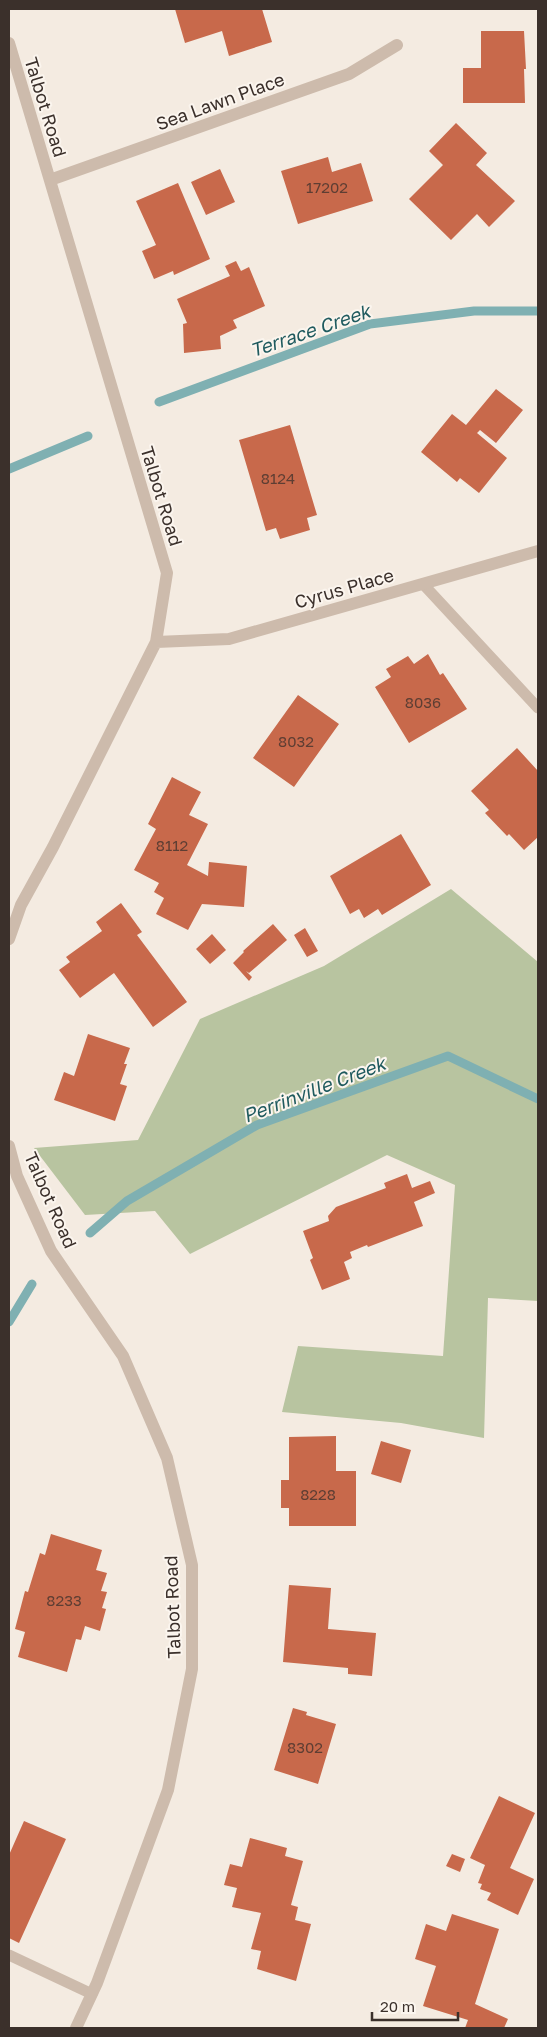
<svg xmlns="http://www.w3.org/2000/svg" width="547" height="2037" font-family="'Golos Text',sans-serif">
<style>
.green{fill:#b8c4a0}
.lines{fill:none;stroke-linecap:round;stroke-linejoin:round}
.stream{stroke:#7fb0b2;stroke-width:9}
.building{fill:#c8694b}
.lane{stroke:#cdbbac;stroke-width:11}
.street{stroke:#cdbbac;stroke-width:12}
.labels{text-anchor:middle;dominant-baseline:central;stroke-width:4;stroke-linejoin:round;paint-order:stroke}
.number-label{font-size:15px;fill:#5e3e33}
.street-label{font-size:18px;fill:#3b302b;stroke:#fbf5ee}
.water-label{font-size:19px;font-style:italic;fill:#1f5a5e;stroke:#fbf5ee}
</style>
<rect width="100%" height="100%" fill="#f4ebe1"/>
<path class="green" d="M 451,889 L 538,962 L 538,1301 L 488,1298 L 484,1438 L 401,1423 L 282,1412 L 298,1346 L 443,1356 L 455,1185 L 387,1155 L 190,1254 L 155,1211 L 85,1215 L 34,1148 L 138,1140 L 200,1019 L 324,966 Z"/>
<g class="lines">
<path class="stream" d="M 159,402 L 370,324 L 474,311 L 538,311
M 9,469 L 88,436
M 90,1233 L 127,1201 L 257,1125 L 448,1056 L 538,1099
M 9,1322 L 32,1284"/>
</g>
<path class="building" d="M 175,9 L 262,9 L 272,42 L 229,56 L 222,31 L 185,43 Z
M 481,31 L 524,31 L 526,69 L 524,69 L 525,103 L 463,103 L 463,68 L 481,68 Z
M 456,123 L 487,153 L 476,165 L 515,201 L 489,227 L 477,214 L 451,240 L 409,199 L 443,165 L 429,151 Z
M 328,157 L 332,172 L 361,163 L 373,201 L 298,224 L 281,171 Z
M 220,169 L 235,202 L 206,215 L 191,182 Z
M 178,183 L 210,259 L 174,275 L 173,271 L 154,279 L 142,251 L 156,245 L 136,201 Z
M 236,261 L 241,271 L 249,267 L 265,306 L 233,320 L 237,328 L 220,336 L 221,349 L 184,353 L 183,324 L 187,323 L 177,299 L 230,276 L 225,266 Z
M 496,389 L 523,410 L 496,443 L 480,430 L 477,433 L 507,458 L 479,493 L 460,478 L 457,482 L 421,452 L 452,414 L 466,425 Z
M 290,425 L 317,515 L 307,518 L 310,530 L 280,539 L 276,528 L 266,531 L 239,440 Z
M 428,654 L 440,675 L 443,673 L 467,709 L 409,743 L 375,687 L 391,677 L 386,669 L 408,656 L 414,664 Z
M 298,695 L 339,724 L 294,787 L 253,758 Z
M 517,748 L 538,771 L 538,837 L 524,850 L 509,834 L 507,836 L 485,813 L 489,810 L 471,791 Z
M 172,777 L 201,792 L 189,815 L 208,824 L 187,865 L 208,876 L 209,862 L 247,866 L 244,907 L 202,904 L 188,930 L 156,914 L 164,898 L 154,892 L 159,883 L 134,870 L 156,829 L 148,824 Z
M 401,834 L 431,885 L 382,915 L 378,909 L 364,918 L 359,909 L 350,914 L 330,876 Z
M 121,903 L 142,932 L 137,935 L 187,1002 L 153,1027 L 114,973 L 80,998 L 59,970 L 70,962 L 66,957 L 102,931 L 96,922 Z
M 273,924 L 287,940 L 249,973 L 246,971 L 252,977 L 249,981 L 233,963 L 244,952 L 243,951 Z
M 305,928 L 318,951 L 307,957 L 294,935 Z
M 212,934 L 226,950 L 210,964 L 196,949 Z
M 88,1034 L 130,1048 L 124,1064 L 127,1064 L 120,1084 L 127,1086 L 115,1121 L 54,1100 L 64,1072 L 74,1076 Z
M 407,1174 L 412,1188 L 430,1181 L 435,1193 L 414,1202 L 423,1226 L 368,1247 L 367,1245 L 350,1252 L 352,1258 L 344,1262 L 350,1279 L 322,1290 L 310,1260 L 313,1258 L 303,1231 L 329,1221 L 328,1216 L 336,1207 L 386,1188 L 384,1183 Z
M 336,1436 L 336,1471 L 356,1471 L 356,1526 L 289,1526 L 289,1508 L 281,1508 L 281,1480 L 289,1480 L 289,1437 Z
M 381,1441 L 411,1450 L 401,1483 L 371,1474 Z
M 51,1534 L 102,1550 L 96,1570 L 107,1573 L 101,1591 L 107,1592 L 102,1608 L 106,1609 L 100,1631 L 85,1626 L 81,1640 L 76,1639 L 67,1672 L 18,1657 L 25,1632 L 15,1629 L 25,1591 L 28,1592 L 40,1553 L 45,1555 Z
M 289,1585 L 331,1588 L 328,1629 L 376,1633 L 372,1676 L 348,1674 L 348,1668 L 283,1662 Z
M 293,1708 L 307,1712 L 306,1715 L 336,1724 L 318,1784 L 274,1770 Z
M 499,1796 L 535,1813 L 510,1868 L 534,1879 L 518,1915 L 487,1900 L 491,1893 L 480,1889 L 482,1884 L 478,1883 L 485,1865 L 470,1858 Z
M 24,1821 L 66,1839 L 19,1943 L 9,1938 L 9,1855 Z
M 250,1838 L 287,1848 L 285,1856 L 303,1861 L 291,1905 L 298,1907 L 295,1920 L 311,1924 L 296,1981 L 257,1969 L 261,1951 L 251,1949 L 261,1913 L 232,1907 L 237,1888 L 224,1885 L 230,1864 L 242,1867 Z
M 452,1854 L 465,1859 L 460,1872 L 446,1866 Z
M 452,1914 L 499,1929 L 475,2004 L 508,2019 L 504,2028 L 465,2028 L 468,2020 L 423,2006 L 436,1966 L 415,1959 L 426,1924 L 446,1931 Z"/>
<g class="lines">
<path class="lane" d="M 423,584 L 538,708
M 9,1955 L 92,1994"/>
<path class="street" d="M 9,43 L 167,573 L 156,642 L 53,847 L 21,905 L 9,939
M 50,180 L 349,74 L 397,45
M 156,642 L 229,639 L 538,551
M 9,1146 L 17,1176 L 51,1251 L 123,1356 L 167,1458 L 192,1565 L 192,1669 L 168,1790 L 97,1983 L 76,2028"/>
</g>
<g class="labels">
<g class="number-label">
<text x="327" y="187">17202</text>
<text x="278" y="478">8124</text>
<text x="423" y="702">8036</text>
<text x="296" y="741">8032</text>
<text x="172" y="845">8112</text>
<text x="318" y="1494">8228</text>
<text x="64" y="1600">8233</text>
<text x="305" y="1747">8302</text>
</g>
<g class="street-label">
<text transform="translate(220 101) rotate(-20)">Sea Lawn Place</text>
<text transform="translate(46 107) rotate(73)">Talbot Road</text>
<text transform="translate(162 496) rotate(73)">Talbot Road</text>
<text transform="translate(344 588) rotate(-16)">Cyrus Place</text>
<text transform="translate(51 1200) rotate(66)">Talbot Road</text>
<text transform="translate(172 1607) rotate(-92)">Talbot Road</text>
</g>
<g class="water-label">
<text transform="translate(310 330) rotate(-19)">Terrace Creek</text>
<text transform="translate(314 1089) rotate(-21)">Perrinville Creek</text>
</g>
</g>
<rect width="547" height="2037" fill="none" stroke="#3b302b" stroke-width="20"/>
<path d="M372 2012v8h86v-8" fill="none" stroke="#3b302b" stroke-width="2.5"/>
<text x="380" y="2012" font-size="15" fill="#3b302b" stroke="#fbf5ee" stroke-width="4" paint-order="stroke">20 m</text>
</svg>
